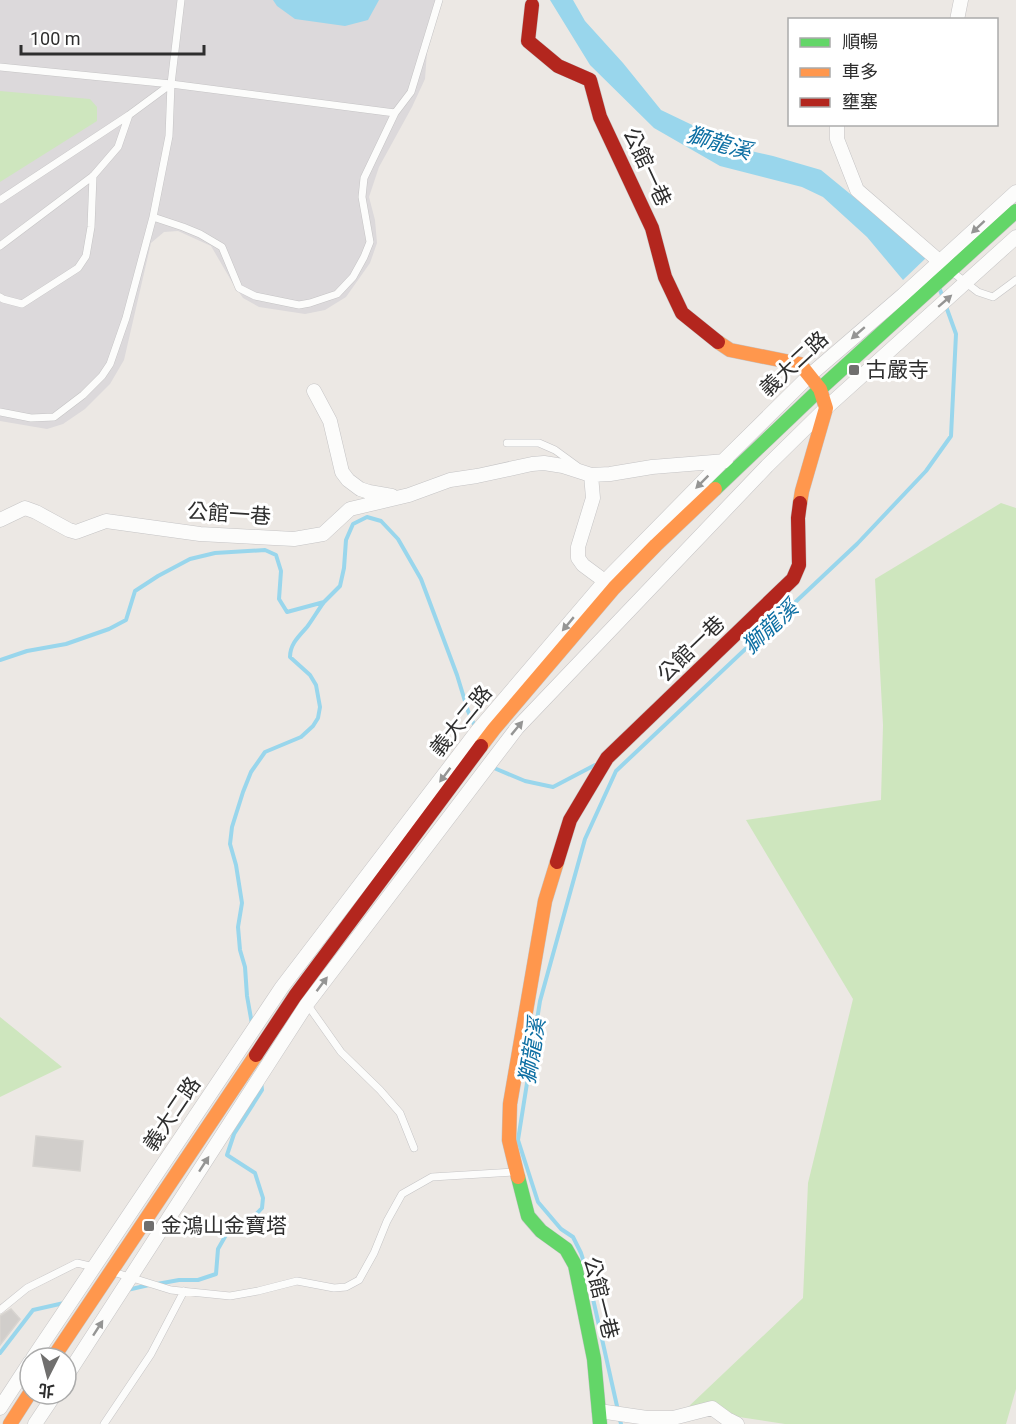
<svg xmlns="http://www.w3.org/2000/svg" width="1016" height="1424" font-family="Roboto,'Noto Sans TC',sans-serif">
<style>
.industrial{fill:#dcd9db}
.green{fill:#cee6be}
.water{fill:#99d6ec}
.lines{fill:none;stroke-linecap:round;stroke-linejoin:round}
.stream{stroke:#99d6ec;stroke-width:4}
.building{fill:#d1cecb;stroke:#d7d4d0;stroke-width:1.5}
.lane-casing{stroke:#c5c4c5;stroke-width:8}
.street-casing{stroke:#c5c4c5;stroke-width:15}
.fast-casing{stroke:#c5c4c5;stroke-width:15}
.slow-casing{stroke:#c5c4c5;stroke-width:15}
.jam-casing{stroke:#c5c4c5;stroke-width:15}
.lane{stroke:#fcfcfb;stroke-width:7}
.street{stroke:#fcfcfb;stroke-width:14}
.fast{stroke:#63d668;stroke-width:14}
.slow{stroke:#ff974d;stroke-width:14}
.jam{stroke:#b3261e;stroke-width:14}
.oneway{fill:#959594}
.poi-dot{fill:#706f6e;stroke:#fff;stroke-width:2}
.labels{text-anchor:middle;dominant-baseline:central;stroke-width:6;stroke-linejoin:round;paint-order:stroke}
.street-label{font-size:21px;fill:#2e2e2e;stroke:#fff}
.poi-label{font-size:21px;fill:#2e2e2e;stroke:#fff;text-anchor:start}
.water-label{font-size:22px;font-style:italic;fill:#0d6fa3;stroke:#fff}
</style>
<rect width="100%" height="100%" fill="#ece8e4"/>
<path class="industrial" d="M 0,0 L 441,0 L 428,38 L 425,79 L 412,107 L 379,167 L 369,197 L 375,220 L 377,243 L 370,263 L 346,297 L 325,310 L 305,314 L 259,307 L 243,298 L 232,282 L 211,246 L 178,231 L 164,232 L 151,243 L 124,360 L 110,384 L 85,409 L 63,424 L 47,429 L 0,421 Z"/>
<path class="green" d="M 0,91 L 90,99 L 97,107 L 97,121 L 0,182 Z
M 1001,503 L 1016,508 L 1016,1389 L 1006,1424 L 785,1424 L 686,1409 L 803,1298 L 808,1183 L 853,999 L 746,820 L 881,800 L 883,725 L 875,579 Z
M 0,1017 L 62,1067 L 0,1097 Z"/>
<path class="water" d="M 273,0 L 379,0 L 368,20 L 345,26 L 295,19 L 277,6 Z
M 550,0 L 573,0 L 585,21 L 623,63 L 661,110 L 711,134 L 720,142 L 733,147 L 773,156 L 821,170 L 927,257 L 903,280 L 867,237 L 823,197 L 802,187 L 720,166 L 654,128 L 590,65 Z"/>
<g class="lines">
<path class="stream" d="M 0,660 L 27,651 L 66,644 L 109,629 L 126,620 L 135,591 L 158,576 L 190,559 L 215,553 L 265,550 L 276,555 L 281,571 L 279,599 L 287,612 L 324,602 L 340,586 L 344,568 L 346,540 L 353,524 L 367,517 L 381,521 L 398,539 L 421,579 L 457,675 L 468,711 L 476,729
M 493,765 L 494,768 L 525,781 L 553,787 L 595,765
M 252,1024 L 247,996 L 245,967 L 240,950 L 238,927 L 242,903 L 236,865 L 230,844 L 232,827 L 243,792 L 251,772 L 265,752 L 301,737 L 313,726 L 318,718 L 320,707 L 316,685 L 310,675 L 290,657 C 290,644 299,636 307,627 C 313,619 318,610 324,602
M 157,1284 L 179,1280 L 198,1280 L 216,1274 L 218,1249 L 230,1228 L 246,1225 L 262,1208 L 263,1198 L 255,1173 L 227,1155 L 234,1134 L 262,1090 L 261,1081
M 127,1290 L 149,1285
M 0,1353 L 33,1310 L 64,1303
M 621,1424 L 587,1272 L 581,1253 L 573,1237 L 561,1229 L 538,1202 L 518,1140 L 540,1001 L 585,839 L 616,771 L 857,544 L 926,471 L 951,436 L 956,334 L 939,287"/>
</g>
<path class="building" d="M 36,1136 L 83,1141 L 80,1171 L 33,1166 Z
M 11,1309 L 20,1319 L 0,1345 L 0,1316 Z"/>
<g class="lines">
<defs>
<path id="lane" d="M 0,67 L 171,84 L 395,113
M 171,84 L 169,136 L 153,217 L 183,227 L 200,234 L 222,247 L 239,288 L 255,296 L 299,305 L 310,303 L 337,294 L 353,277 L 364,257 L 370,242 L 362,197 L 364,178 L 395,113 L 411,92 L 439,0
M 0,200 L 129,115 L 171,84 L 181,0
M 0,246 L 93,176 L 118,147 L 129,115
M 951,271 L 978,292 L 993,297 L 1016,280
M 0,297 L 3,299 L 22,304 L 78,268 L 86,256 L 91,227 L 93,176
M 0,412 L 31,418 L 54,417 L 83,395 L 102,376 L 110,364 L 126,318 L 153,217
M 507,443 L 539,443 L 555,450 L 577,466
M 307,1004 L 341,1052 L 380,1090 L 400,1113 L 414,1148
M 113,1272 L 171,1290 L 230,1296 L 258,1291 L 297,1281 L 334,1288 L 346,1287 L 359,1280 L 374,1253 L 387,1221 L 402,1194 L 432,1177 L 514,1172
M 0,1310 L 27,1288 L 77,1263 L 94,1267
M 104,1424 L 151,1354 L 184,1291"/>
<path id="street" d="M 957,20 L 961,0
M 837,124 L 837,139 L 857,190 L 946,267
M 314,391 L 330,421 L 342,472 L 348,480 L 360,489 L 369,492 L 392,496
M 0,520 L 25,508 L 36,512 L 69,530 L 76,532 L 106,521 L 200,534 L 294,539 L 323,534 L 350,509 L 409,495 L 450,480 L 477,476 L 532,464 L 544,463 L 563,466 L 591,475
M 610,585 L 583,565 L 578,558 L 578,547 L 593,498 L 591,475 L 610,474 L 652,467 L 726,461
M 33,1358 L 282,987 L 478,730 L 605,581 L 723,461 L 810,375 L 903,295 L 1016,192
M 66,1377 L 307,1004 L 517,728 L 767,466 L 826,408 L 1016,237
M 0,1408 L 30,1362
M 599,1411 L 647,1418 L 673,1418 L 712,1408 L 727,1419 L 737,1424
M 35,1424 L 55,1394"/>
<path id="fast" d="M 715,489 L 820,389 L 1016,211
M 518,1177 L 528,1216 L 541,1231 L 566,1249 L 575,1265 L 594,1359 L 600,1424"/>
<path id="slow" d="M 718,342 L 730,350 L 800,364 L 820,389 L 826,408 L 802,491 L 800,503
M 481,746 L 494,729 L 614,588 L 656,545 L 715,489
M 518,1177 L 509,1140 L 510,1104 L 545,901 L 557,862
M 53,1358 L 256,1055
M 10,1424 L 30,1393"/>
<path id="jam" d="M 532,5 L 528,41 L 558,66 L 590,80 L 600,117 L 652,228 L 665,277 L 682,313 L 718,342
M 557,862 L 570,820 L 607,758 L 793,579 L 799,565 L 798,518 L 800,503
M 256,1055 L 295,996 L 481,746"/>
</defs>
<use href="#lane" class="lane-casing"/>
<use href="#street" class="street-casing"/>
<use href="#fast" class="fast-casing"/>
<use href="#slow" class="slow-casing"/>
<use href="#jam" class="jam-casing"/>
<use href="#lane" class="lane"/>
<use href="#street" class="street"/>
<use href="#fast" class="fast"/>
<use href="#slow" class="slow"/>
<use href="#jam" class="jam"/>
</g>
<defs><path id="oneway-solid" d="M-6-.8H1V-3.2L6.5 0L1 3.2V.8H-6Z" transform="scale(1.5)"/></defs>
<g class="oneway">
<use href="#oneway-solid" transform="translate(978 227) rotate(137)"/>
<use href="#oneway-solid" transform="translate(945 301) rotate(-41)"/>
<use href="#oneway-solid" transform="translate(858 333) rotate(139)"/>
<use href="#oneway-solid" transform="translate(702 482) rotate(135)"/>
<use href="#oneway-solid" transform="translate(568 624) rotate(130)"/>
<use href="#oneway-solid" transform="translate(517 728) rotate(-50)"/>
<use href="#oneway-solid" transform="translate(445 775) rotate(127)"/>
<use href="#oneway-solid" transform="translate(322 984) rotate(-53)"/>
<use href="#oneway-solid" transform="translate(204 1164) rotate(-57)"/>
<use href="#oneway-solid" transform="translate(98 1328) rotate(-57)"/>
</g>
<g class="poi-dot">
<rect x="848" y="364" width="12" height="12" rx="3"/>
<rect x="143" y="1220" width="12" height="12" rx="3"/>
</g>
<g class="labels">
<g class="street-label">
<text transform="translate(647 167) rotate(65)">公館一巷</text>
<text transform="translate(794 364) rotate(-43)">義大二路</text>
<text transform="translate(229 514) rotate(4)">公館一巷</text>
<text transform="translate(691 649) rotate(-44)">公館一巷</text>
<text transform="translate(461 721) rotate(-51)">義大二路</text>
<text transform="translate(172 1114) rotate(-56)">義大二路</text>
<text transform="translate(601 1298) rotate(76)">公館一巷</text>
</g>
<g class="poi-label">
<text x="866" y="370">古嚴寺</text>
<text x="161" y="1226">金鴻山金寶塔</text>
</g>
<g class="water-label">
<text transform="translate(719 143) rotate(16)">獅龍溪</text>
<text transform="translate(770 627) rotate(-43)">獅龍溪</text>
<text transform="translate(532 1051) rotate(-81)">獅龍溪</text>
</g>
</g>
<rect x="788" y="18" width="210" height="108" fill="#ffffff" stroke="#ababab" stroke-width="1.5"/>
<rect x="800" y="38" width="30" height="9" fill="#63d668" stroke="#ababab" stroke-width="1.5"/>
<text x="842" y="48" font-size="18" fill="#2e2e2e">順暢</text>
<rect x="800" y="68" width="30" height="9" fill="#ff974d" stroke="#ababab" stroke-width="1.5"/>
<text x="842" y="78" font-size="18" fill="#2e2e2e">車多</text>
<rect x="800" y="98" width="30" height="9" fill="#b3261e" stroke="#ababab" stroke-width="1.5"/>
<text x="842" y="108" font-size="18" fill="#2e2e2e">壅塞</text>
<g transform="translate(48 1376) rotate(186)"><circle r="28" fill="#ffffff" stroke="#ababab" stroke-width="1.5"/>
<path d="M0-4.5L10 22L0 15L-10 22Z" fill="#706f6e"/>
<text y="-9" font-size="16" font-weight="bold" text-anchor="middle" fill="#2e2e2e">北</text>
</g>
<path d="M21 45v9h183v-9" fill="none" stroke="#2e2e2e" stroke-width="3"/>
<text x="30" y="45" font-size="18" fill="#2e2e2e" stroke="#ffffff" stroke-width="4.5" paint-order="stroke">100 m</text>
</svg>
